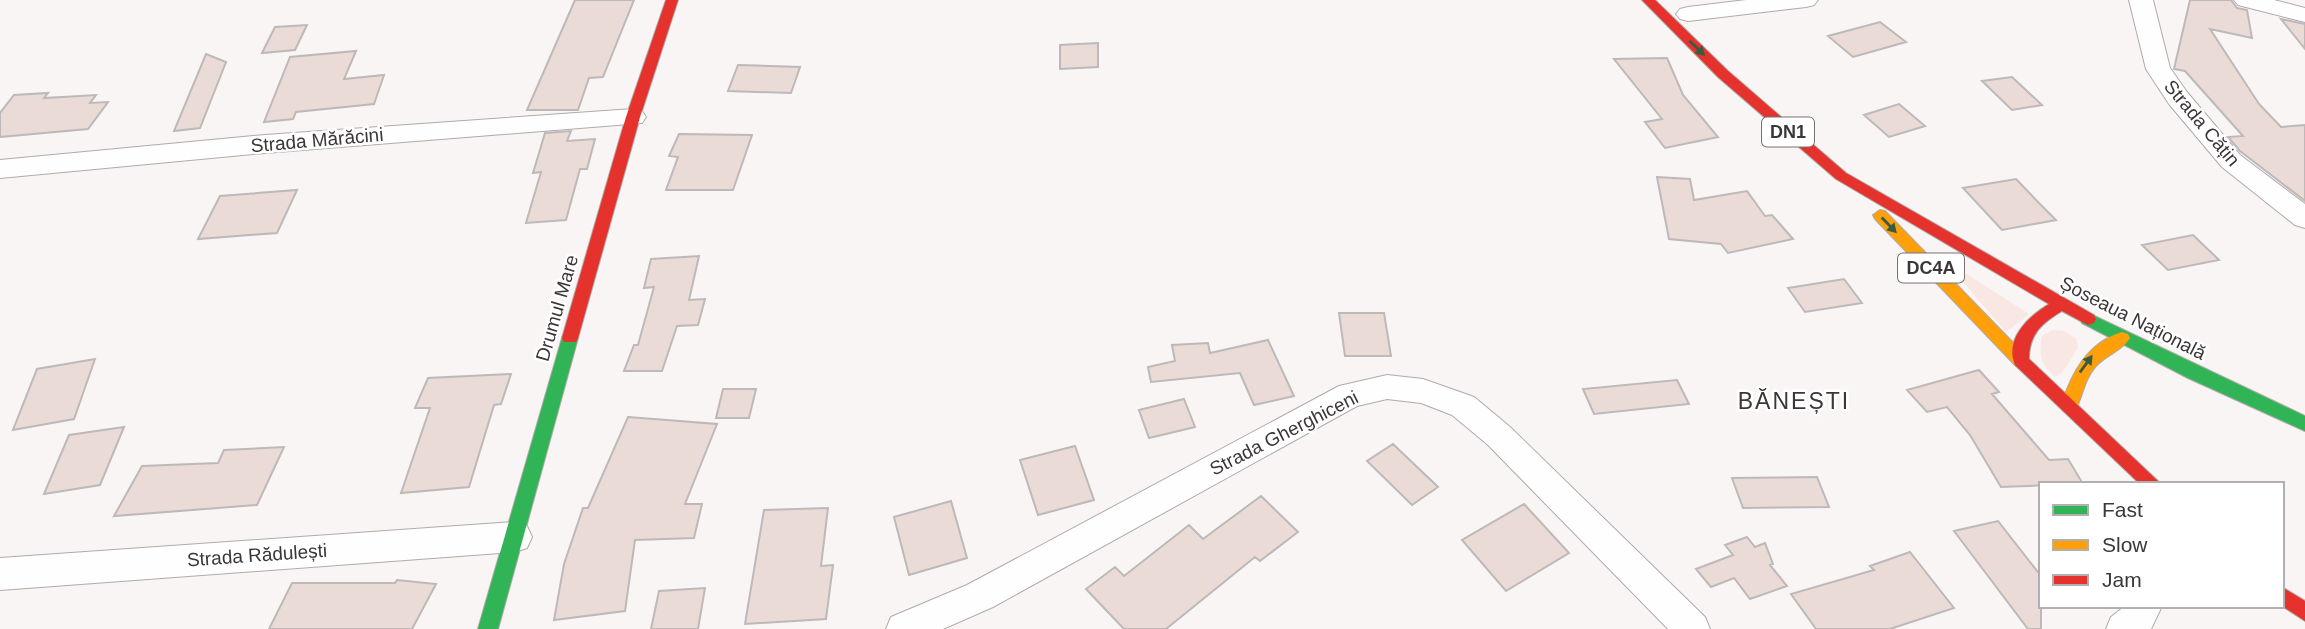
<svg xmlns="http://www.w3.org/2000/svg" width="2305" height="629" font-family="Helvetica,sans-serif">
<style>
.green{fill:#f9e7e3}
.building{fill:#ebdbd7;stroke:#bdb9b8;stroke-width:2}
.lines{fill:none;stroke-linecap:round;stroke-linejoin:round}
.street-casing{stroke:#afabaa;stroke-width:2}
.fast-casing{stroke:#afabaa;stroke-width:2}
.slow-casing{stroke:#afabaa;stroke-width:2}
.jam-casing{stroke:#afabaa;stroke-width:2}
.street{fill:#fefefe;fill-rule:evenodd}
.fast{fill:#30b455;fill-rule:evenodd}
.slow{fill:#ff9f0a;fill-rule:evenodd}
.jam{fill:#e5322d;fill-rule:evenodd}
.oneway{fill:#385c3f}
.labels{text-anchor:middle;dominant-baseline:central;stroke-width:5;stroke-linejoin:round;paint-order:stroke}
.shield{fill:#fff;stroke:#767372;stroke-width:2}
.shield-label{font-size:18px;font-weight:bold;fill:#3b3736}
.street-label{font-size:19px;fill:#3b3736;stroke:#fff}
.quarter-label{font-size:23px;letter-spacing:2px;fill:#3b3736;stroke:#fff}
</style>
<rect width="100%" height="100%" fill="#faf5f5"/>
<path class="green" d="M 1956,274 L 1967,274 L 2029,314 L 2006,332 Z
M 2053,330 L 2064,331 L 2076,338 L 2078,348 L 2062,373 L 2055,377 C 2041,364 2038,355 2042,336 Z"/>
<path class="building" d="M 575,0 L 634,0 L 603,77 L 589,78 L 578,110 L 527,110 Z
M 2190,0 L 2231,0 L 2237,8 L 2247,10 L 2252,38 L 2210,29 L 2259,104 L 2281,127 L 2305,125 L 2305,201 L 2240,151 L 2228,137 L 2243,136 L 2185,71 L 2174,69 Z
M 2281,19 L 2305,24 L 2305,49 Z
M 1880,22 L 1906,42 L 1853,57 L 1828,36 Z
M 307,25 L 295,50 L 262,53 L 275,27 Z
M 1098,43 L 1098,67 L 1060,69 L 1060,45 Z
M 356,51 L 344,79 L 384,75 L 374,104 L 296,112 L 293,119 L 264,122 L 290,57 Z
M 206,54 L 226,62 L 200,128 L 174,131 Z
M 1667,58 L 1683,95 L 1718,137 L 1665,148 L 1645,122 L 1662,119 L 1614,59 Z
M 738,65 L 800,67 L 791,93 L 728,91 Z
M 2012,77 L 2042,105 L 2012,110 L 1982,81 Z
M 48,93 L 44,98 L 96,95 L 90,103 L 108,102 L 88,129 L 0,137 L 0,113 L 14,95 Z
M 1899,104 L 1925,126 L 1889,137 L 1864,115 Z
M 571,131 L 567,141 L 595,139 L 587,169 L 580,169 L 566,220 L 526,223 L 541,172 L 533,173 L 545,133 Z
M 679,134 L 752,135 L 733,190 L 666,190 L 678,157 L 669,156 Z
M 1657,177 L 1690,179 L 1694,200 L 1747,191 L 1765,216 L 1772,215 L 1793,239 L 1728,253 L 1721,244 L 1669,239 Z
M 2016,179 L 2038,202 L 2056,220 L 2002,230 L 1963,188 Z
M 297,190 L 277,233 L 198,239 L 220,196 Z
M 2193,235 L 2219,260 L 2168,270 L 2142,245 Z
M 699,256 L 689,300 L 705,299 L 698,325 L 677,326 L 662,371 L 624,371 L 634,345 L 638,345 L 654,287 L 644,288 L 651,259 Z
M 1844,279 L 1862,303 L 1805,312 L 1788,288 Z
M 1339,313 L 1384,313 L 1391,356 L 1345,356 Z
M 1268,340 L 1294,396 L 1254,405 L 1240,373 L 1151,382 L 1148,367 L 1175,361 L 1172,345 L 1208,343 L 1210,353 Z
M 95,359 L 74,419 L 13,430 L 37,369 Z
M 1979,370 L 1999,392 L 1992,394 L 2049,460 L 2068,459 L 2083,484 L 2001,487 L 1970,435 L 1947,407 L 1927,412 L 1907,390 Z
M 511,374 L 501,404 L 494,405 L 469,487 L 401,493 L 430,408 L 415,408 L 428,378 Z
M 1677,380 L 1689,404 L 1594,414 L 1583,389 Z
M 723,389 L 756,389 L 749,418 L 716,418 Z
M 1184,399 L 1195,427 L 1149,438 L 1139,410 Z
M 628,417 L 717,424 L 685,504 L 702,504 L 694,538 L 635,540 L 625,611 L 554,620 L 564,564 L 583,508 L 588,508 Z
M 124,427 L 100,485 L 44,494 L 69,435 Z
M 1393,444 L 1438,487 L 1412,505 L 1367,461 Z
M 1075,446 L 1094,500 L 1038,515 L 1020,460 Z
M 284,447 L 257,505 L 114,516 L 142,466 L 218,463 L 224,450 Z
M 1817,477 L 1829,507 L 1743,508 L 1732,478 Z
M 1261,496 L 1298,532 L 1260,561 L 1255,557 L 1166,629 L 1124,629 L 1086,589 L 1115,567 L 1124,576 L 1189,525 L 1203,539 Z
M 951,501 L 967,558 L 909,575 L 894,517 Z
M 1524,504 L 1569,553 L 1506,591 L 1462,540 Z
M 828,508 L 821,566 L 833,565 L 826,619 L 745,624 L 764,510 Z
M 1998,521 L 2041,576 L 2041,629 L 2028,629 L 1954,531 Z
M 1747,537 L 1755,547 L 1765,543 L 1773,564 L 1770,565 L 1787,586 L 1750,599 L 1734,578 L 1711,587 L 1696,569 L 1733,555 L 1725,545 Z
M 1910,552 L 1954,608 L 1890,629 L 1816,629 L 1791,594 L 1874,570 L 1870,566 Z
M 397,580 L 436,584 L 412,629 L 269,629 L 292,583 L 395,583 Z
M 705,588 L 698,629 L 651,629 L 659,591 Z"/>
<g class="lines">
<defs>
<path id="street" d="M 1746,0 L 1818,0 L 1814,5 L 1806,7 L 1688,21 L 1680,19 L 1676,14 L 1680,9 L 1688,7 Z
M 2129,0 L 2153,0 L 2170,68 L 2187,92 L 2240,155 L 2305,204 L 2305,228 L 2295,225 L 2222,167 L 2169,104 L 2146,69 Z
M 2234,0 L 2274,0 L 2305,8 L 2305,22 L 2238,5 Z
M 633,109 L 642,111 L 646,117 L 642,123 L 265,153 L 0,178 L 0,160 L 265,135 Z
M 1387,375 L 1423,379 L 1474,397 L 1509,426 L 1705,617 L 1710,629 L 1668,629 L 1487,444 L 1452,415 L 1421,403 L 1387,399 L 1357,406 L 993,607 L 943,629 L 886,629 L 891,617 L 967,585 L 1339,386 Z
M 515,522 L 527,526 L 532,537 L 527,548 L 515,552 L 0,590 L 0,558 Z
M 2125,606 L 2162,606 L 2151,629 L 2106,629 L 2111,617 Z"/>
<path id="fast" d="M 2088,313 L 2305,416 L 2305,431 L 2188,378 L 2082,323 L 2080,319 L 2082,315 Z
M 570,332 L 576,334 L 578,338 L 498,629 L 478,629 L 562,338 L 564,334 Z"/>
<path id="slow" d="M 1880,210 L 1885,211 L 2027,357 L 2029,361 L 2027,365 L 2015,365 L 1875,219 L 1873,215 Z
M 2122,332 L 2128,334 L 2130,338 C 2123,350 2106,355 2096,366 C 2084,379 2083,396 2075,411 L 2063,411 L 2061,406 C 2071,374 2087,343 2122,332 Z"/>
<path id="jam" d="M 666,0 L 678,0 L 640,117 L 578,338 L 576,342 L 564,342 L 562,338 L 626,117 Z
M 1642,0 L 1655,0 L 1728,71 L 1846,173 L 2094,315 L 2096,319 L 2094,323 L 2088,325 L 2062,311 C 2042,323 2029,334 2029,359 L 2161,484 L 2140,484 L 2015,365 C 2004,339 2029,316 2049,304 L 1836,179 L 1718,77 Z
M 2282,587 L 2305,601 L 2305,621 L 2282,606 Z"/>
</defs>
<use href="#street" class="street-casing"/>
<use href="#fast" class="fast-casing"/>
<use href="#slow" class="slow-casing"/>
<use href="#jam" class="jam-casing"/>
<use href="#street" class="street"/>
<use href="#fast" class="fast"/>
<use href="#slow" class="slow"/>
<use href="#jam" class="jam"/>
</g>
<defs><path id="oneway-solid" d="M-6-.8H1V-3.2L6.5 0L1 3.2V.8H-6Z" transform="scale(1.75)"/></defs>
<g class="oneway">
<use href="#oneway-solid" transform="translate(1697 48) rotate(44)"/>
<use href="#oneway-solid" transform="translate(1889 225) rotate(46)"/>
<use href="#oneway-solid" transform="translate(2086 364) rotate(-54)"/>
</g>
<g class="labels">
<g class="shield">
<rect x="1762" y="117.5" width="52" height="29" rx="5"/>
<rect x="1898" y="253.5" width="66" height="29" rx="5"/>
</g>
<g class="shield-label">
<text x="1788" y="132">DN1</text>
<text x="1931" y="268">DC4A</text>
</g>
<g class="street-label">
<text transform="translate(2202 123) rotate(50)">Strada Cățin</text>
<text transform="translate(317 140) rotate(-5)">Strada Mărăcini</text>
<text transform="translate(557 308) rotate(-74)">Drumul Mare</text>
<text transform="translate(2133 318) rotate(27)">Șoseaua Națională</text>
<text transform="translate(1284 433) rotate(-27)">Strada Gherghiceni</text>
<text transform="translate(257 555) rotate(-4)">Strada Rădulești</text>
</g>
<g class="quarter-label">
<text x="1794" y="401">BĂNEȘTI</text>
</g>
</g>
<rect x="2039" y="482" width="245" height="126" fill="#ffffff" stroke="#b1afaf" stroke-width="2"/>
<rect x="2053" y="505" width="35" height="10" fill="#30b455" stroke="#b1afaf" stroke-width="2"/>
<text x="2102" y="517" font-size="21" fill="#3b3736">Fast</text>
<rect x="2053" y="540" width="35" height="10" fill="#ff9f0a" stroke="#b1afaf" stroke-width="2"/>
<text x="2102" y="552" font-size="21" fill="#3b3736">Slow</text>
<rect x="2053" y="575" width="35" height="10" fill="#e5322d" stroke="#b1afaf" stroke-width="2"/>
<text x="2102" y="587" font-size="21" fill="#3b3736">Jam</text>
</svg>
